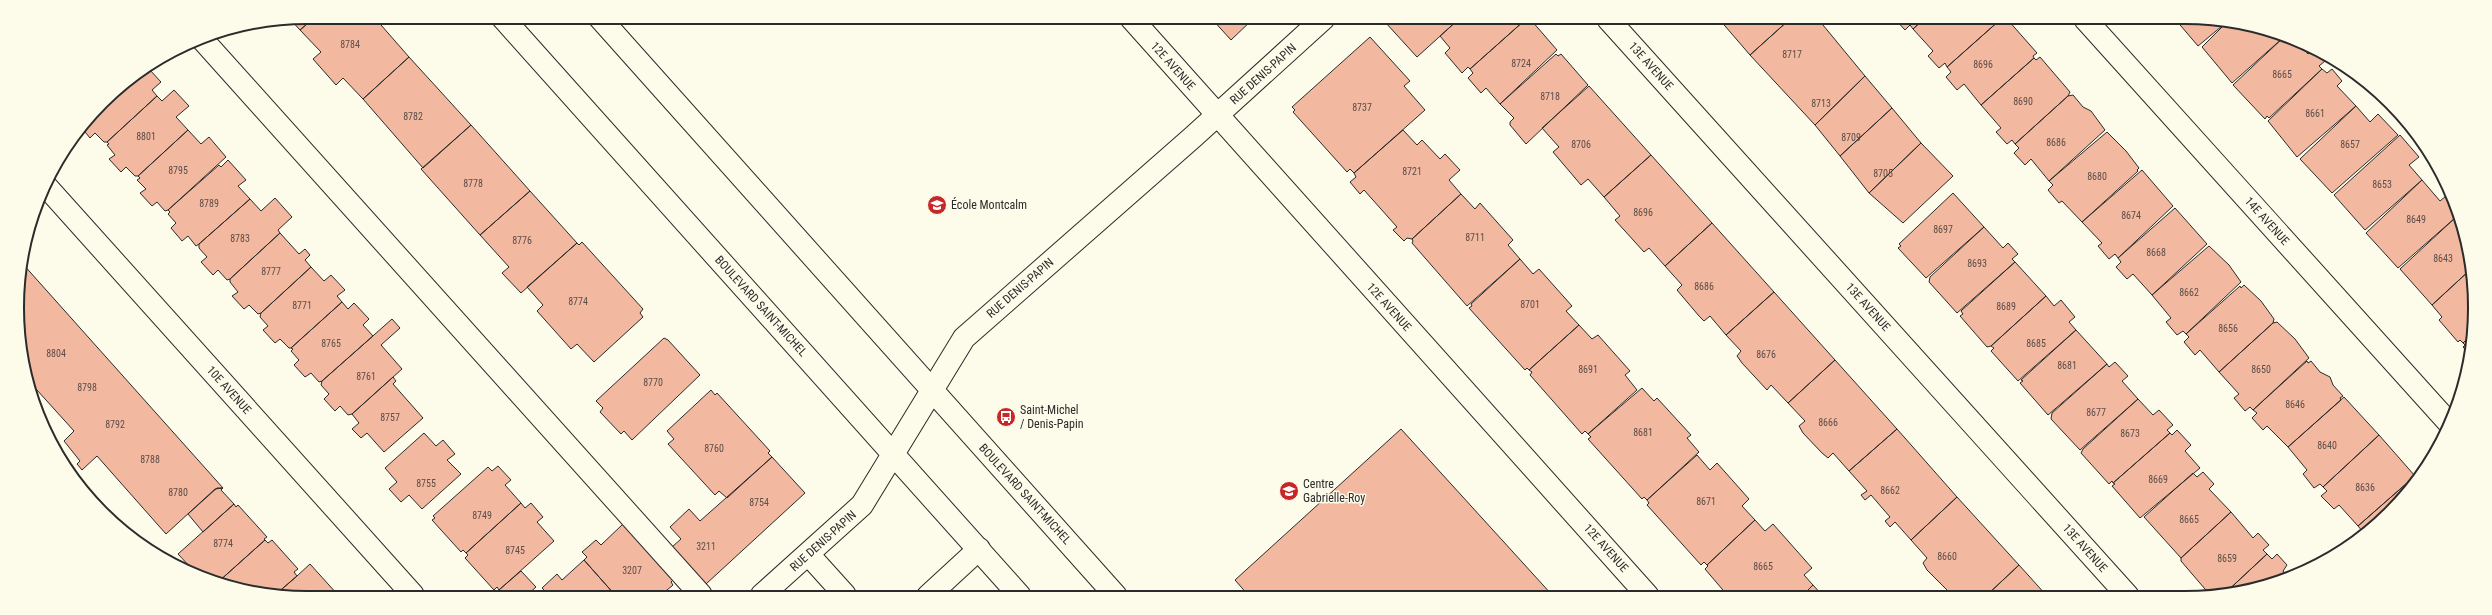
<svg xmlns="http://www.w3.org/2000/svg" width="2492" height="615" font-family="'Roboto Condensed',sans-serif">
<style>
.building{fill:#f2b8a0;stroke:#2b2b2b}
.lines{fill:none;stroke-linecap:round;stroke-linejoin:round}
.minor-casing{stroke:#2b2b2b;stroke-width:24}
.major-casing{stroke:#2b2b2b;stroke-width:24}
.minor{stroke:#fdfbea;stroke-width:22}
.major{stroke:#fdfbea;stroke-width:22}
.labels{text-anchor:middle;dominant-baseline:central;stroke-width:3;stroke-linejoin:round;paint-order:stroke}
.number-label{font-size:10px;fill:#5d4e48}
.street-label{font-size:12px;fill:#2b2b2b;stroke:#fdfbea}
.poi-label{font-size:12px;fill:#2b2b2b;stroke:#fdfbea;text-anchor:start}
.rim{fill:none;stroke:#2b2b2b;stroke-width:2}
</style>
<rect width="100%" height="100%" fill="#fdfbea"/>
<path class="building" d="M 315,17 L 300,30 L 290,19 L 308,17 Z
M 315,17 L 374,17 L 409,57 L 363,99 L 343,78 L 336,85 L 313,59 L 321,52 L 300,30 Z
M 1211,18 L 1254,18 L 1231,40 Z
M 1389,18 L 1459,19 L 1417,57 L 1385,22 Z
M 1459,19 L 1524,19 L 1525,20 L 1470,69 L 1468,67 L 1462,73 L 1445,53 L 1450,48 L 1440,36 Z
M 1719,19 L 1790,19 L 1750,55 Z
M 1790,19 L 1818,19 L 1865,76 L 1815,125 L 1750,55 Z
M 1895,19 L 1924,19 L 1913,29 L 1910,25 L 1905,30 Z
M 1924,19 L 2001,19 L 1947,67 L 1945,63 L 1939,68 L 1928,56 L 1933,51 L 1913,29 Z
M 2001,19 L 2007,19 L 2037,53 L 2033,56 L 2034,58 L 1981,105 L 1964,84 L 1957,90 L 1946,77 L 1951,72 L 1947,67 Z
M 2175,19 L 2223,20 L 2228,21 L 2198,46 Z
M 1525,20 L 1527,22 L 1531,20 L 1557,50 L 1500,104 L 1486,88 L 1481,93 L 1468,78 L 1473,73 L 1470,69 Z
M 2228,21 L 2285,36 L 2232,83 L 2202,47 Z
M 2285,36 L 2297,41 L 2308,54 L 2314,49 L 2325,61 L 2319,66 L 2322,69 L 2269,118 L 2267,116 L 2265,119 L 2233,85 Z
M 1370,37 L 1410,81 L 1404,86 L 1425,110 L 1354,173 L 1350,169 L 1347,172 L 1293,112 L 1295,110 L 1292,107 Z
M 1556,54 L 1558,56 L 1561,54 L 1588,85 L 1526,144 L 1510,125 L 1510,122 L 1514,118 L 1500,104 Z
M 409,57 L 471,125 L 423,168 L 363,99 Z
M 2040,57 L 2070,92 L 2068,96 L 2015,144 L 2012,140 L 2007,144 L 1996,132 L 2001,128 L 1981,105 L 2034,58 L 2036,60 Z
M 149,69 L 161,82 L 152,90 L 157,96 L 107,142 L 104,142 L 95,133 L 90,138 L 81,127 L 116,89 Z
M 2322,69 L 2327,73 L 2332,69 L 2342,81 L 2337,86 L 2356,106 L 2297,157 L 2268,121 Z
M 1865,76 L 1892,108 L 1840,156 L 1815,125 Z
M 1589,86 L 1651,155 L 1604,197 L 1588,179 L 1581,185 L 1553,152 L 1559,147 L 1542,128 Z
M 174,90 L 189,106 L 176,117 L 188,130 L 138,176 L 135,176 L 126,167 L 121,172 L 109,159 L 115,155 L 107,145 L 109,144 L 107,142 L 157,96 L 162,101 Z
M 2073,95 L 2083,107 L 2091,111 L 2105,130 L 2049,181 L 2031,159 L 2025,165 L 2014,153 L 2019,148 L 2015,144 L 2068,96 Z
M 2356,106 L 2370,122 L 2378,114 L 2398,135 L 2332,193 L 2300,159 Z
M 1892,108 L 1921,143 L 1869,193 L 1840,156 Z
M 471,125 L 530,191 L 480,235 L 421,169 Z
M 188,130 L 201,144 L 209,137 L 226,157 L 168,210 L 165,211 L 157,202 L 152,206 L 140,193 L 146,189 L 137,180 L 140,178 L 138,176 Z
M 1403,130 L 1417,145 L 1422,140 L 1440,159 L 1445,154 L 1460,170 L 1449,180 L 1461,194 L 1412,239 L 1407,238 L 1404,241 L 1393,230 L 1397,227 L 1364,190 L 1360,194 L 1350,182 L 1356,177 L 1354,173 Z
M 2107,132 L 2126,151 L 2139,168 L 2137,170 L 2138,171 L 2082,222 L 2062,201 L 2059,203 L 2048,190 L 2053,185 L 2049,181 Z
M 2400,135 L 2419,157 L 2409,165 L 2422,180 L 2365,230 L 2334,195 Z
M 1921,143 L 1953,176 L 1903,223 L 1869,193 Z
M 1651,155 L 1712,223 L 1665,266 L 1649,248 L 1644,252 L 1615,220 L 1620,216 L 1604,197 Z
M 228,160 L 246,180 L 238,186 L 250,199 L 199,244 L 196,246 L 188,236 L 182,241 L 171,228 L 176,223 L 168,214 L 170,212 L 168,210 L 219,165 L 221,167 Z
M 2142,170 L 2173,206 L 2118,258 L 2115,254 L 2109,259 L 2098,246 L 2102,243 L 2082,222 Z
M 2422,180 L 2440,201 L 2446,196 L 2456,207 L 2452,213 L 2455,218 L 2398,268 L 2366,233 Z
M 530,191 L 577,243 L 521,293 L 502,273 L 509,267 L 480,235 Z
M 1953,193 L 1984,227 L 1926,278 L 1898,248 L 1901,246 L 1899,244 Z
M 1461,194 L 1475,209 L 1480,203 L 1513,240 L 1508,245 L 1520,259 L 1467,306 L 1412,243 L 1413,241 L 1412,239 Z
M 275,198 L 292,217 L 278,230 L 280,233 L 230,279 L 227,280 L 218,270 L 213,275 L 201,262 L 207,257 L 199,248 L 199,244 L 250,199 L 261,211 Z
M 2175,208 L 2207,244 L 2152,295 L 2133,274 L 2127,279 L 2116,267 L 2121,262 L 2118,258 Z
M 2455,218 L 2461,221 L 2465,233 L 2471,269 L 2432,305 L 2400,269 Z
M 1712,223 L 1774,292 L 1726,335 L 1710,316 L 1704,321 L 1699,316 L 1677,290 L 1682,285 L 1665,266 Z
M 1984,227 L 2003,248 L 2008,243 L 2018,254 L 2012,259 L 2015,262 L 1957,313 L 1929,282 L 1930,277 Z
M 280,233 L 299,254 L 305,249 L 310,255 L 305,260 L 311,267 L 261,313 L 258,314 L 249,305 L 244,309 L 232,296 L 238,292 L 230,282 L 230,279 Z
M 582,242 L 643,309 L 640,313 L 643,317 L 594,362 L 577,344 L 571,349 L 537,311 L 543,305 L 527,287 L 577,243 L 579,245 Z
M 2209,246 L 2229,265 L 2241,282 L 2186,334 L 2183,331 L 2177,335 L 2166,322 L 2171,318 L 2152,295 Z
M 1520,259 L 1533,274 L 1539,269 L 1572,306 L 1566,311 L 1579,325 L 1529,370 L 1527,368 L 1525,370 L 1469,308 L 1472,306 L 1471,304 Z
M 2015,262 L 2046,296 L 1991,346 L 1987,347 L 1960,316 L 1963,314 L 1961,311 Z
M 22,263 L 223,488 L 215,489 L 166,534 L 97,456 L 82,470 L 77,464 L 80,461 L 64,441 L 74,431 L 27,379 L 18,288 Z
M 311,267 L 324,281 L 331,275 L 345,290 L 337,296 L 342,302 L 291,348 L 289,348 L 280,339 L 275,343 L 263,330 L 268,326 L 260,317 L 261,313 Z
M 2471,269 L 2474,289 L 2473,333 L 2463,343 L 2460,340 L 2458,342 L 2439,320 L 2442,317 L 2432,305 Z
M 2244,285 L 2261,301 L 2274,319 L 2273,323 L 2219,372 L 2200,350 L 2195,355 L 2184,342 L 2189,337 L 2186,334 L 2240,286 L 2241,288 Z
M 1774,292 L 1835,360 L 1788,403 L 1771,385 L 1767,390 L 1742,363 L 1737,356 L 1741,351 L 1726,335 Z
M 2046,296 L 2054,306 L 2061,300 L 2075,317 L 2069,322 L 2076,330 L 2018,381 L 1991,351 L 1994,348 L 1991,346 Z
M 342,302 L 348,309 L 354,303 L 369,319 L 363,325 L 373,336 L 322,381 L 319,382 L 311,373 L 305,377 L 294,365 L 299,360 L 291,351 L 293,349 L 291,348 Z
M 392,319 L 400,328 L 381,345 L 402,369 L 352,414 L 348,415 L 340,406 L 335,411 L 324,399 L 329,394 L 321,385 L 322,381 Z
M 2277,322 L 2295,339 L 2309,358 L 2253,410 L 2250,407 L 2245,411 L 2234,398 L 2239,394 L 2219,372 L 2273,323 Z
M 1579,325 L 1592,339 L 1598,335 L 1630,371 L 1625,375 L 1637,390 L 1588,434 L 1585,431 L 1582,434 L 1530,375 L 1532,372 L 1529,370 Z
M 2076,330 L 2107,364 L 2048,415 L 2020,383 L 2023,381 L 2021,380 Z
M 2473,333 L 2472,346 L 2470,355 L 2463,347 L 2465,345 L 2463,343 Z
M 664,338 L 668,340 L 700,375 L 632,440 L 624,431 L 621,434 L 600,412 L 603,408 L 596,401 Z
M 1835,360 L 1897,429 L 1849,471 L 1833,453 L 1828,458 L 1822,453 L 1803,433 L 1799,426 L 1805,421 L 1788,403 Z
M 2307,361 L 2308,363 L 2311,361 L 2320,372 L 2330,377 L 2333,385 L 2343,396 L 2340,398 L 2341,400 L 2288,447 L 2267,426 L 2263,430 L 2252,418 L 2257,413 L 2253,410 Z
M 2115,362 L 2128,376 L 2122,381 L 2138,399 L 2080,450 L 2051,419 L 2052,413 L 2107,364 L 2109,367 Z
M 393,377 L 396,381 L 393,384 L 423,418 L 384,452 L 367,433 L 361,438 L 352,429 L 359,423 L 352,414 Z
M 1642,388 L 1654,401 L 1657,398 L 1691,435 L 1687,438 L 1699,452 L 1647,500 L 1644,497 L 1642,499 L 1588,439 L 1591,437 L 1588,434 Z
M 711,390 L 715,395 L 717,393 L 770,451 L 768,453 L 772,457 L 727,498 L 719,491 L 715,495 L 668,444 L 674,439 L 667,431 Z
M 2344,397 L 2379,435 L 2323,487 L 2320,484 L 2314,488 L 2303,474 L 2307,470 L 2288,447 Z
M 2138,399 L 2153,415 L 2159,410 L 2173,425 L 2167,430 L 2170,433 L 2113,483 L 2112,481 L 2109,484 L 2081,453 L 2083,449 Z
M 1401,429 L 1553,596 L 1249,596 L 1235,580 Z
M 1897,429 L 1957,497 L 1911,540 L 1895,522 L 1890,527 L 1885,521 L 1890,517 L 1871,495 L 1865,500 L 1861,495 L 1867,491 L 1849,471 Z
M 2177,430 L 2191,445 L 2185,451 L 2200,468 L 2140,518 L 2112,486 L 2115,484 L 2113,483 L 2170,433 L 2172,435 Z
M 424,433 L 436,446 L 443,440 L 455,454 L 447,460 L 461,474 L 422,509 L 409,495 L 401,502 L 389,489 L 397,482 L 385,468 Z
M 2379,435 L 2415,476 L 2358,526 L 2339,505 L 2334,509 L 2321,496 L 2327,491 L 2323,487 Z
M 1697,455 L 1710,470 L 1717,463 L 1749,499 L 1742,506 L 1755,520 L 1707,565 L 1704,562 L 1701,565 L 1647,505 L 1649,503 L 1647,500 Z
M 772,457 L 805,493 L 706,584 L 672,547 L 681,539 L 670,527 L 689,509 L 700,521 Z
M 498,466 L 511,480 L 505,485 L 521,503 L 466,553 L 463,550 L 461,552 L 432,520 L 435,518 L 433,516 L 488,467 L 492,471 Z
M 2203,472 L 2214,484 L 2209,489 L 2231,512 L 2181,558 L 2144,517 L 2193,473 L 2197,477 Z
M 2415,476 L 2390,513 L 2363,532 L 2358,526 Z
M 217,488 L 223,488 L 221,490 L 234,504 L 203,532 L 188,514 Z
M 1957,497 L 2019,565 L 1986,596 L 1961,596 L 1957,591 L 1952,595 L 1927,570 L 1923,563 L 1927,558 L 1911,540 Z
M 521,503 L 525,508 L 531,503 L 543,517 L 537,522 L 554,541 L 499,590 L 497,587 L 494,590 L 465,558 L 468,555 L 466,553 Z
M 234,504 L 236,507 L 238,505 L 267,537 L 264,539 L 265,540 L 217,583 L 189,571 L 192,569 L 178,554 Z
M 2231,512 L 2253,538 L 2258,533 L 2269,545 L 2263,550 L 2267,554 L 2222,596 L 2211,596 L 2181,561 L 2181,558 Z
M 1755,520 L 1765,531 L 1773,524 L 1812,568 L 1804,575 L 1813,585 L 1802,596 L 1728,596 L 1705,569 L 1708,566 L 1707,565 Z
M 623,524 L 673,580 L 671,582 L 673,585 L 661,595 L 615,595 L 584,560 L 587,557 L 582,552 L 596,540 L 601,545 Z
M 265,540 L 268,543 L 272,540 L 298,569 L 294,572 L 297,576 L 275,595 L 217,583 Z
M 2267,554 L 2272,559 L 2277,554 L 2287,565 L 2283,571 L 2287,576 L 2222,596 Z
M 584,560 L 615,595 L 545,595 L 547,593 L 542,588 L 557,574 L 562,580 Z
M 310,564 L 338,595 L 275,595 L 297,576 Z
M 2019,565 L 2047,596 L 1986,596 Z
M 521,571 L 536,587 L 527,595 L 493,595 Z
M 1813,585 L 1823,596 L 1802,596 Z
M 1830,590 L 1834,596 L 1823,596 Z"/>
<g class="lines">
<defs>
<path id="minor" d="M 1131,18 L 1648,596
M 1608,19 L 2128,596
M 2085,19 L 2449,423
M 201,38 L 701,595
M 45,185 L 413,595
M 808,554 L 845,595
M 762,595 L 862,505 L 964,338 L 1193,137 L 1324,18
M 928,596 L 979,549"/>
<path id="major" d="M 502,17 L 1020,596
M 599,17 L 1116,596"/>
</defs>
<use href="#minor" class="minor-casing"/>
<use href="#major" class="major-casing"/>
<use href="#minor" class="minor"/>
<use href="#major" class="major"/>
</g>
<defs>
<symbol id="school-disc" viewBox="-11 -11 22 22"><circle r="9.5" fill="#c62828" stroke="#fdfbea"/><path d="M0-5L7-2L0 1L-7-2ZM-4 1L0 2.5L4 1V4Q0 6-4 4Z" fill="#fff"/></symbol>
<symbol id="bus-disc" viewBox="-11 -11 22 22"><circle r="9.5" fill="#c62828" stroke="#fdfbea"/><path d="M-5-6H5V4H4V6H2V4H-2V6H-4V4H-5ZM-3.5-4V0h7V-4ZM-3.5 1.2v1.5H-2V1.2ZM2 1.2v1.5H3.5V1.2Z" fill="#fff"/></symbol>
</defs>
<g fill-rule="evenodd">
<use href="#school-disc" x="926" y="194" width="22" height="22"/>
<use href="#bus-disc" x="995" y="406" width="22" height="22"/>
<use href="#school-disc" x="1278" y="480" width="22" height="22"/>
</g>
<g class="labels">
<g class="number-label">
<text x="350" y="44">8784</text>
<text x="1792" y="54">8717</text>
<text x="1521" y="63">8724</text>
<text x="1983" y="64">8696</text>
<text x="2282" y="74">8665</text>
<text x="1550" y="96">8718</text>
<text x="2023" y="101">8690</text>
<text x="1821" y="103">8713</text>
<text x="1362" y="107">8737</text>
<text x="2315" y="113">8661</text>
<text x="413" y="116">8782</text>
<text x="146" y="136">8801</text>
<text x="1851" y="137">8709</text>
<text x="2056" y="142">8686</text>
<text x="1581" y="144">8706</text>
<text x="2350" y="144">8657</text>
<text x="178" y="170">8795</text>
<text x="1412" y="171">8721</text>
<text x="1883" y="173">8705</text>
<text x="2097" y="176">8680</text>
<text x="473" y="183">8778</text>
<text x="2382" y="184">8653</text>
<text x="209" y="203">8789</text>
<text x="1643" y="212">8696</text>
<text x="2131" y="215">8674</text>
<text x="2416" y="219">8649</text>
<text x="1943" y="229">8697</text>
<text x="1475" y="237">8711</text>
<text x="240" y="238">8783</text>
<text x="522" y="240">8776</text>
<text x="2156" y="252">8668</text>
<text x="2443" y="258">8643</text>
<text x="1977" y="263">8693</text>
<text x="271" y="271">8777</text>
<text x="1704" y="286">8686</text>
<text x="2189" y="292">8662</text>
<text x="578" y="301">8774</text>
<text x="1530" y="304">8701</text>
<text x="302" y="305">8771</text>
<text x="2006" y="306">8689</text>
<text x="2228" y="328">8656</text>
<text x="331" y="343">8765</text>
<text x="2036" y="343">8685</text>
<text x="56" y="353">8804</text>
<text x="1766" y="354">8676</text>
<text x="2067" y="365">8681</text>
<text x="1588" y="369">8691</text>
<text x="2261" y="369">8650</text>
<text x="366" y="376">8761</text>
<text x="653" y="382">8770</text>
<text x="87" y="387">8798</text>
<text x="2295" y="404">8646</text>
<text x="2096" y="412">8677</text>
<text x="390" y="417">8757</text>
<text x="1828" y="422">8666</text>
<text x="115" y="424">8792</text>
<text x="1643" y="432">8681</text>
<text x="2130" y="433">8673</text>
<text x="2327" y="445">8640</text>
<text x="714" y="448">8760</text>
<text x="150" y="459">8788</text>
<text x="2158" y="479">8669</text>
<text x="426" y="483">8755</text>
<text x="2365" y="487">8636</text>
<text x="1890" y="490">8662</text>
<text x="178" y="492">8780</text>
<text x="1706" y="501">8671</text>
<text x="759" y="502">8754</text>
<text x="482" y="515">8749</text>
<text x="2189" y="519">8665</text>
<text x="223" y="543">8774</text>
<text x="706" y="546">3211</text>
<text x="515" y="550">8745</text>
<text x="1947" y="556">8660</text>
<text x="2227" y="558">8659</text>
<text x="1763" y="566">8665</text>
<text x="632" y="570">3207</text>
</g>
<g class="street-label">
<text transform="translate(1173 66) rotate(48)">12E AVENUE</text>
<text transform="translate(1651 66) rotate(48)">13E AVENUE</text>
<text transform="translate(1263 74) rotate(-42)">RUE DENIS-PAPIN</text>
<text transform="translate(2267 221) rotate(48)">14E AVENUE</text>
<text transform="translate(1020 288) rotate(-41)">RUE DENIS-PAPIN</text>
<text transform="translate(761 306) rotate(48)">BOULEVARD SAINT-MICHEL</text>
<text transform="translate(1389 307) rotate(48)">12E AVENUE</text>
<text transform="translate(1868 307) rotate(48)">13E AVENUE</text>
<text transform="translate(229 390) rotate(48)">10E AVENUE</text>
<text transform="translate(1025 494) rotate(48)">BOULEVARD SAINT-MICHEL</text>
<text transform="translate(823 541) rotate(-42)">RUE DENIS-PAPIN</text>
<text transform="translate(1606 548) rotate(48)">12E AVENUE</text>
<text transform="translate(2085 548) rotate(48)">13E AVENUE</text>
</g>
<g class="poi-label">
<text x="951" y="205">École Montcalm</text>
<text x="1020" y="410">Saint-Michel<tspan x="1020" dy="14">/ Denis-Papin</tspan></text>
<text x="1303" y="484">Centre<tspan x="1303" dy="14">Gabrielle-Roy</tspan></text>
</g>
</g>
<path d="M0 0H2492V615H0ZM307 24H2185A283 283 0 0 1 2468 307V308A283 283 0 0 1 2185 591H307A283 283 0 0 1 24 308V307A283 283 0 0 1 307 24Z" fill="#fdfbea" fill-rule="evenodd"/>
<path class="rim" d="M307 24H2185A283 283 0 0 1 2468 307V308A283 283 0 0 1 2185 591H307A283 283 0 0 1 24 308V307A283 283 0 0 1 307 24Z"/>
</svg>
